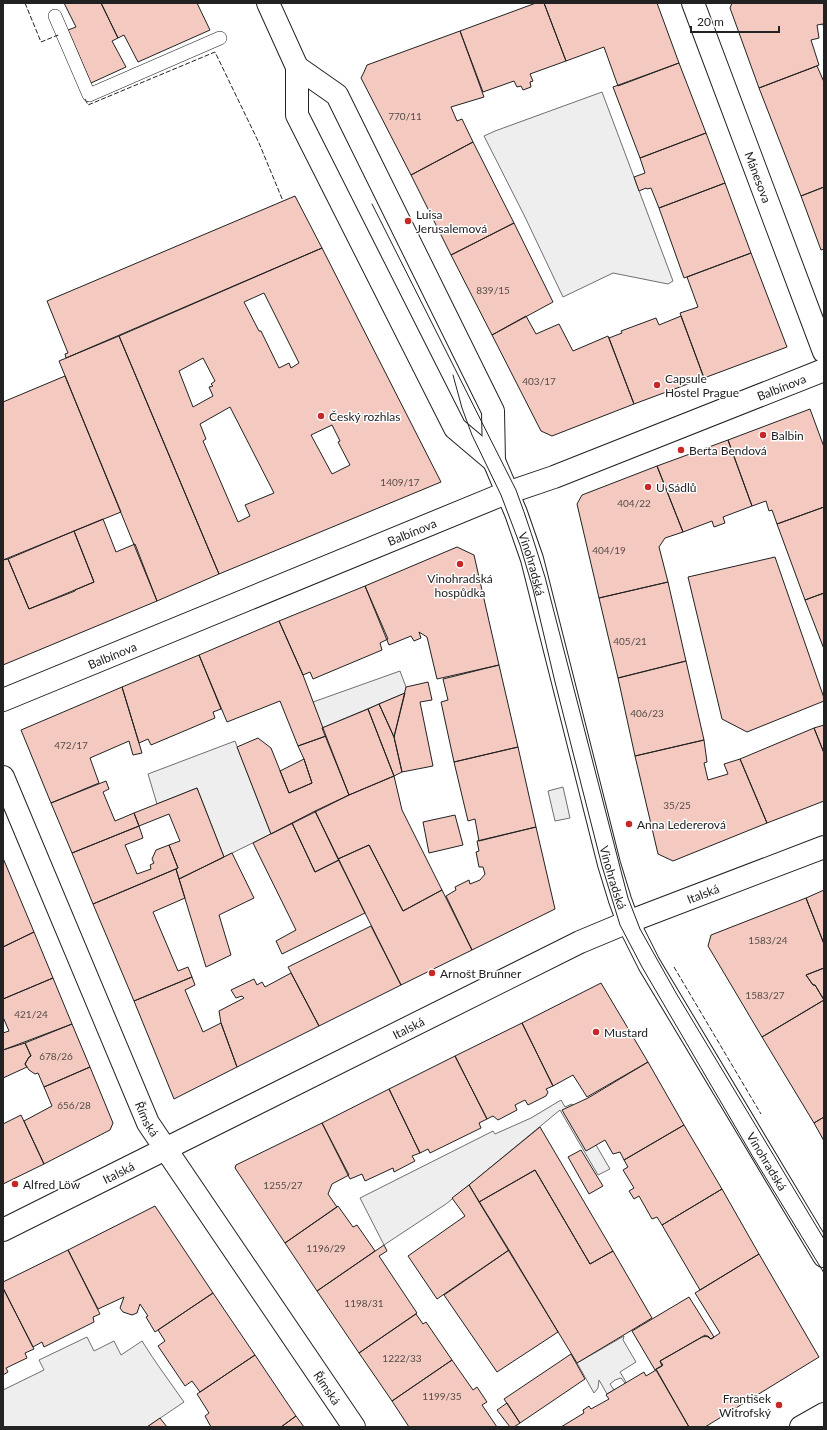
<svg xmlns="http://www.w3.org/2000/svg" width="827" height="1430" font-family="Lato,sans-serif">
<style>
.green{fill:#eee;stroke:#6f6f6f}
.parking{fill:#ededed;stroke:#6f6f6f}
.building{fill:#f3c9c0;stroke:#222;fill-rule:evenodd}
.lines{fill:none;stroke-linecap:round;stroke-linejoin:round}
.service-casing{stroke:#222;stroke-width:14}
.minor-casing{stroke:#222;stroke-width:24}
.tertiary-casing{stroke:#222;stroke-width:24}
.secondary-casing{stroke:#222;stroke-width:24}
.service{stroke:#fff;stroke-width:13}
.minor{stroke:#fff;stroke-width:22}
.tertiary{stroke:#fff;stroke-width:22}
.secondary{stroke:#fff;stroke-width:22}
.tram{stroke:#222;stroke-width:1}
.fence{stroke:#222;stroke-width:1;stroke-dasharray:5 2;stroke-linecap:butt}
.poi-dot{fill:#c62828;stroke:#fff;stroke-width:1.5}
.labels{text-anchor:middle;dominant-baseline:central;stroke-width:3;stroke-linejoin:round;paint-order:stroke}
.number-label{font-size:10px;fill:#564c4a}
.street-label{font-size:12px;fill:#222;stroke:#fff}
.poi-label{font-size:12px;fill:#222;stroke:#fff;text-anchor:start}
</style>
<rect width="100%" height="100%" fill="#fff"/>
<path class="green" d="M 602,92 L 673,281 L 668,284 L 613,273 L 563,297 L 525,217 L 484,136 L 495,131 Z
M 400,671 L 406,687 L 405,693 L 322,728 L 313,702 Z
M 235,741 L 271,834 L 224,857 L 197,788 L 157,804 L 148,774 Z
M 561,1100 L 565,1107 L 572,1104 L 610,1169 L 598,1175 L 560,1110 L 446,1204 L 384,1245 L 360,1198 L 493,1131 L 495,1134 L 531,1118 Z
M 624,1336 L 623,1340 L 636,1362 L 620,1372 L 626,1382 L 625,1383 L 621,1378 L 615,1380 L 610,1384 L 614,1390 L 607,1394 L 599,1380 L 598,1388 L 594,1393 L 577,1363 Z
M 87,1337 L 94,1351 L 114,1341 L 121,1355 L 142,1341 C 155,1362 170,1382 184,1402 L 147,1427 L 3,1427 L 3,1390 L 44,1370 L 39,1360 Z"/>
<path class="parking" d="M 563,787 L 570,818 L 555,821 L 548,791 Z"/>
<path class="building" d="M 64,3 L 101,3 L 118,38 L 112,41 L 126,67 L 91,83 L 68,30 L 76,27 Z
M 101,3 L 197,3 L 210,30 L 138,62 L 124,35 L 118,38 Z
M 536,3 L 544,3 L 566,61 L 530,74 L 533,81 L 530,82 L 531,87 L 523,90 L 521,86 L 517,87 L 514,81 L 483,92 L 460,31 Z
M 544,3 L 657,3 L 679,63 L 618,86 L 604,47 L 566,61 Z
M 732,3 L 824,3 L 824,30 L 823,24 L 817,25 L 819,38 L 811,40 L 819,65 L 759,88 L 730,8 Z
M 460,31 L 484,97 L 451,107 L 457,121 L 462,119 L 473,142 L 411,175 L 361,78 L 364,72 L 367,65 Z
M 679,63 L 706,133 L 640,158 L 613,87 Z
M 817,66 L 824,82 L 824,187 L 801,196 L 759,88 Z
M 706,133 L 725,183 L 659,208 L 651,188 L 647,189 L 646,188 L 639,191 L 634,177 L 645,173 L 640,158 Z
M 473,142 L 514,223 L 451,255 L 411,175 Z
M 725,183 L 751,253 L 684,278 L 659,208 Z
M 824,187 L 824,249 L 821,250 L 801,196 Z
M 295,196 L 322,248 L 66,358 L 65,354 L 68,353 L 47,301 Z
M 514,223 L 553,302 L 492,335 L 451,255 Z
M 322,248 L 441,482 L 219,574 L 119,336 ZM 264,293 L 299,363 L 291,368 L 289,363 L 279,368 L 261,331 L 259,331 L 244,302 ZM 203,358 L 215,381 L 211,384 L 213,386 L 209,387 L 213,396 L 193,407 L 179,371 ZM 230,407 L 274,493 L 245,505 L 250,516 L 238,522 L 203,441 L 206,439 L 200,424 ZM 332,425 L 340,441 L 338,442 L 350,465 L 332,474 L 311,435 Z
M 751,253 L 787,347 L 704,378 L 680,313 L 698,307 L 687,277 Z
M 526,316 L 536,334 L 559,324 L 573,351 L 608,336 L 634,404 L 552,436 L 541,431 L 492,335 Z
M 681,316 L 704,378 L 634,404 L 609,338 L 622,333 L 621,331 L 656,318 L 659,325 Z
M 119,336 L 219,574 L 157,601 L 59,361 Z
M 65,376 L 121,512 L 3,560 L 3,402 Z
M 810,409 L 824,447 L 824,507 L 777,524 L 772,510 L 769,511 L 766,501 L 752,506 L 728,440 Z
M 728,440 L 752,506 L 723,517 L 725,523 L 714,527 L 712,521 L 683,532 L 657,466 Z
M 657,466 L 683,532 L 665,538 L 659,547 L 668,582 L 599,598 L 577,504 L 582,495 Z
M 824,507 L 824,593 L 805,600 L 777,524 Z
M 103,519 L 116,552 L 135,544 L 157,601 L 3,665 L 3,560 L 8,559 L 29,609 L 75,591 L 75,590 L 94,582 L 74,531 Z
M 74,531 L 94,582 L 29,609 L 8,559 Z
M 457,547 L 474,555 L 499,665 L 437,679 L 427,637 L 419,632 L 421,638 L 414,641 L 411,636 L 389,645 L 365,586 Z
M 775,557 L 824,698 L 824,701 L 747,732 L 722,719 L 688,577 Z
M 668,582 L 686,661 L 618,678 L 599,598 Z
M 365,586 L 388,639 L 380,643 L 382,650 L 313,679 L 310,672 L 303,675 L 279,621 Z
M 824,593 L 824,649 L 805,600 Z
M 279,621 L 303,675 L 326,736 L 298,746 L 280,701 L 227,722 L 199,655 Z
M 199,655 L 221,709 L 213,712 L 215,718 L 151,745 L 148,739 L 139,743 L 122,687 Z
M 686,661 L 704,740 L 635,756 L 618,678 Z
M 499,665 L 518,747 L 454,762 L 441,702 L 448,700 L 443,679 Z
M 428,682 L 432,700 L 420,702 L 433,766 L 402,772 L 394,737 L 406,687 Z
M 122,687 L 142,753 L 133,755 L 129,741 L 90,758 L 99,783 L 51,803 L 21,730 Z
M 405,693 L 394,737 L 379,704 Z
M 379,704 L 394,737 L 402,772 L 394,776 L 368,709 Z
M 368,709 L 394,776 L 349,795 L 322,728 Z
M 824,725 L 824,753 L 814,728 Z
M 814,728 L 824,753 L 824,801 L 767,823 L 740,759 Z
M 326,736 L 349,795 L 271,834 L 237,747 L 258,738 L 271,748 L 289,793 L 312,783 L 304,759 L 298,746 Z
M 704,740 L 707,762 L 704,763 L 708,780 L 728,774 L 724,764 L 740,759 L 767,823 L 673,861 L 658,854 L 635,756 Z
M 518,747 L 536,827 L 479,841 L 475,819 L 468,821 L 454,762 Z
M 304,759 L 312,783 L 289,793 L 280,771 Z
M 394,776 L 402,810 L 442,890 L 403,911 L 369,845 L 338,859 L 315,811 L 349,795 Z
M 106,781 L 109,789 L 103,792 L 115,821 L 134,813 L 139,826 L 72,853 L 51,803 Z
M 197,788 L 224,857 L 179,879 L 176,869 L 178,868 L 169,845 L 180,841 L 169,814 L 139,826 L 134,813 Z
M 315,811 L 339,860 L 315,872 L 292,823 Z
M 455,815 L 463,845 L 429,853 L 423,822 Z
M 292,823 L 315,872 L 339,860 L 365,913 L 282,954 L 276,941 L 296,930 L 253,843 Z
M 139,826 L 143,838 L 125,845 L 137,874 L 151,869 L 150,865 L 154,863 L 152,859 L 156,850 L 169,845 L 178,868 L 93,904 L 72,853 Z
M 536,827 L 555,909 L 472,950 L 446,896 L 456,890 L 455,887 L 469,880 L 470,884 L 480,880 L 485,874 L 483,867 L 479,867 L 476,852 L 479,851 L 477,841 Z
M 369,845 L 403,911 L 442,890 L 472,950 L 401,985 L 338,859 Z
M 232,853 L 254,898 L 219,915 L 231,955 L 206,967 L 179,879 Z
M 3,858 L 34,932 L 3,947 Z
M 176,869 L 185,898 L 153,912 L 178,971 L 188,967 L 192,977 L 134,1001 L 93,904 Z
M 824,890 L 824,944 L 806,898 Z
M 806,898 L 824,944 L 824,968 L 806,975 L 813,985 L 815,985 L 824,1000 L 762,1037 L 708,946 L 711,935 Z
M 371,926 L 401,985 L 319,1026 L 288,967 Z
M 34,932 L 53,978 L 3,999 L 3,947 Z
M 824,968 L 824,1000 L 815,985 L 813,985 L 806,975 Z
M 291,973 L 319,1026 L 237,1067 L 221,1023 L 219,1011 L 244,998 L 242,996 L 236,998 L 231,990 L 254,979 L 257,985 L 262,982 L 265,987 Z
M 192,977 L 195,985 L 185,990 L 203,1032 L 221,1023 L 237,1067 L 174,1099 L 134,1001 Z
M 53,978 L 72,1024 L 3,1050 L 3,1033 L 9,1031 L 3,1017 L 3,999 Z
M 601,983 L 648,1062 L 587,1097 L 573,1075 L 553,1086 L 522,1023 Z
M 824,1000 L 824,1117 L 814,1123 L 762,1037 Z
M 522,1023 L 553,1086 L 546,1089 L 548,1092 L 546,1096 L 528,1105 L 525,1100 L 515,1105 L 517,1110 L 498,1120 L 493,1116 L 487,1119 L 455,1056 Z
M 72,1024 L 90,1067 L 44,1087 L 38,1073 L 35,1074 L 29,1070 L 25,1064 L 29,1057 L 31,1056 L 25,1043 Z
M 25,1043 L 31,1056 L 29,1057 L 25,1064 L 27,1067 L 3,1078 L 3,1050 Z
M 455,1056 L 487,1119 L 479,1123 L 481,1128 L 430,1153 L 428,1149 L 420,1153 L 389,1089 Z
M 648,1062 L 684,1125 L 624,1160 L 620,1152 L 613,1154 L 605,1140 L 586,1151 L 562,1110 L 588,1098 Z
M 90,1067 L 113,1123 L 110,1130 L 44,1164 L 24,1121 L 52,1106 L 44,1087 Z
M 389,1089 L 420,1153 L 412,1156 L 415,1161 L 394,1172 L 393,1168 L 365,1181 L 362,1174 L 350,1179 L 322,1123 Z
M 21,1115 L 44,1164 L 3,1184 L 3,1124 Z
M 824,1117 L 824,1141 L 814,1123 Z
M 322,1123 L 349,1175 L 332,1184 L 328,1194 L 337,1207 L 285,1243 L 235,1168 L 236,1165 Z
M 684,1125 L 722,1189 L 662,1225 L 657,1217 L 652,1219 L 639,1196 L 634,1199 L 629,1191 L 634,1188 L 623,1170 L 628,1167 L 624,1160 Z
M 540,1127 L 613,1251 L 590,1264 L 535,1170 L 479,1202 L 469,1185 Z
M 581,1150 L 603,1186 L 589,1194 L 568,1157 Z
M 535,1170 L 590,1264 L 613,1251 L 652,1318 L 577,1363 L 479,1202 Z
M 469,1185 L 509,1250 L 437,1299 L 408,1256 L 465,1216 L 452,1198 Z
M 722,1189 L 759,1254 L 700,1290 L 662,1225 Z
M 155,1206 L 213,1293 L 155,1332 L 146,1317 L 148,1316 L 140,1304 L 137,1313 L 132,1315 L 123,1312 L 120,1308 L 124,1297 L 98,1309 L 68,1250 Z
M 338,1206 L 353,1227 L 357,1225 L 375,1251 L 317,1291 L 285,1243 Z
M 384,1245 L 387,1251 L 379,1256 L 417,1313 L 359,1353 L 317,1291 Z
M 68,1250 L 100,1314 L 93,1317 L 94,1322 L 44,1347 L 42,1342 L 33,1347 L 3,1288 L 3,1282 Z
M 509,1250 L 558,1332 L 497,1372 L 444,1295 Z
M 759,1254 L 819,1357 L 705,1427 L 689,1427 L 656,1369 L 663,1365 L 660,1361 L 702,1337 L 708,1336 L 711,1339 L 720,1333 L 695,1293 Z
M 3,1288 L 34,1349 L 25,1353 L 27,1358 L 6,1368 L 8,1372 L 3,1375 Z
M 213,1293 L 255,1355 L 200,1392 L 192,1381 L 185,1386 L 158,1346 L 165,1341 L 158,1330 Z
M 689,1297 L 714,1337 L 711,1339 L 705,1335 L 702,1337 L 660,1361 L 662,1366 L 655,1370 L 632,1331 Z
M 416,1314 L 423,1324 L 426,1322 L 452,1360 L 392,1401 L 359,1353 Z
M 571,1354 L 585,1379 L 520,1423 L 504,1399 Z
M 255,1355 L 296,1416 L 281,1427 L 211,1427 L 205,1416 L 209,1413 L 197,1394 Z
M 452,1360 L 473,1390 L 477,1387 L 487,1402 L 482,1405 L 497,1427 L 409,1427 L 392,1401 Z
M 656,1370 L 689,1427 L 561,1427 L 584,1413 L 583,1410 L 589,1406 L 591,1409 L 609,1399 L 606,1395 L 607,1394 L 644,1372 L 646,1376 Z
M 507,1403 L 520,1423 L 514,1427 L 510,1427 L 497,1410 Z
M 296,1416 L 304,1427 L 281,1427 Z
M 160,1418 L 167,1427 L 147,1427 Z"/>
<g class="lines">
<defs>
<path id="service" d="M 55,16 L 89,95 L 220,38"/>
<g id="minor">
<path id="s1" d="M 693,3 L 824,352"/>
<path id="s2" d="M 3,700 L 501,495 L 554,477 L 824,370"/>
<path id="s3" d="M 3,777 L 148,1123 L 354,1427"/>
<path d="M 801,1427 L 824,1414"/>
</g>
<g id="tertiary">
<path id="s4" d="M 3,1230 L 580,942 L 628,922 L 824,847"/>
</g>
<g id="secondary">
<path d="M 268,3 L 297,67 L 297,115 L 455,428 L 494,461"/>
<path id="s5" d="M 297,67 L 337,95 L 493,411 L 494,461 L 516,513 L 532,559 L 609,864 L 620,900 L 628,922 L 649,964 L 824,1256"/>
</g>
</defs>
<use href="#service" class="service-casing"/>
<use href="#minor" class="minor-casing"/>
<use href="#tertiary" class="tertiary-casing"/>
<use href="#secondary" class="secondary-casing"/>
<use href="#service" class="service"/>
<use href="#minor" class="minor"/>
<use href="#tertiary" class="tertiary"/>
<use href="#secondary" class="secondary"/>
<path class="tram" d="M 372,204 L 516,490 C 527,519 536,548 545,577 L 628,898 L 640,929 L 676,993 L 824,1239
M 453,375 L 462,408 L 472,435 L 501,495 L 520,545 L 533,589 L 555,682 L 602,866 L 620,925 L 642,967 L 753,1157 L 824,1273"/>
<path class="fence" d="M 25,3 L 41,42 L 58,35 L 58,36
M 85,99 L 88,105 L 215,52 L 259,143 L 283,201
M 674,967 L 761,1114"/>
</g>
<g class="poi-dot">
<circle cx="408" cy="221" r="4"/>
<circle cx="657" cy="385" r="4"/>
<circle cx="321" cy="416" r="4"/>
<circle cx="763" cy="435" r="4"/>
<circle cx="681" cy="450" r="4"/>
<circle cx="648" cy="487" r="4"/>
<circle cx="460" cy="564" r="4"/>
<circle cx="629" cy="824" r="4"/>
<circle cx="432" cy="973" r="4"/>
<circle cx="596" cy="1032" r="4"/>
<circle cx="15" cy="1184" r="4"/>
<circle cx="779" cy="1405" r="4"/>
</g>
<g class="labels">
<g class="number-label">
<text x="405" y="116">770/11</text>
<text x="493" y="290">839/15</text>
<text x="539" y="381">403/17</text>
<text x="400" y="482">1409/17</text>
<text x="634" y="503">404/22</text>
<text x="609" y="550">404/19</text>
<text x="630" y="641">405/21</text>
<text x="647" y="713">406/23</text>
<text x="71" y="745">472/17</text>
<text x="677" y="805">35/25</text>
<text x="768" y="940">1583/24</text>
<text x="765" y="995">1583/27</text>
<text x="31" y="1014">421/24</text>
<text x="56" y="1056">678/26</text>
<text x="74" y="1105">656/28</text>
<text x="283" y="1185">1255/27</text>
<text x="326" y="1248">1196/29</text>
<text x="364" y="1303">1198/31</text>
<text x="402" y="1358">1222/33</text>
<text x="442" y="1396">1199/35</text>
</g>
<g class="street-label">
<text stroke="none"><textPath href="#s1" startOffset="186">Mánesova</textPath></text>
<text stroke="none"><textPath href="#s2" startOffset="839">Balbínova</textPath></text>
<text stroke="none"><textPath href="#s2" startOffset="442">Balbínova</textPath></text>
<text stroke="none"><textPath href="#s5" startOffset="561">Vinohradská</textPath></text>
<text stroke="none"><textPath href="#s2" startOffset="118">Balbínova</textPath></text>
<text stroke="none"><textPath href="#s5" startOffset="885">Vinohradská</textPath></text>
<text stroke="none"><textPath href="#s4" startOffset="777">Italská</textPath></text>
<text stroke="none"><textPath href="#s4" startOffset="453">Italská</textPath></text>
<text stroke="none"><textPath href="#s3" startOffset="371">Římská</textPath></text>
<text stroke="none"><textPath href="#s5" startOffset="1209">Vinohradská</textPath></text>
<text stroke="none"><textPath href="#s4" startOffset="129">Italská</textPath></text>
<text stroke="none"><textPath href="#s3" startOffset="695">Římská</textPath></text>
</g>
<g class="poi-label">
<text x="416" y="214">Luisa<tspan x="416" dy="14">Jerusalemová</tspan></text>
<text x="665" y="378">Capsule<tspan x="665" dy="14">Hostel Prague</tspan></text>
<text x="329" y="416">Český rozhlas</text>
<text x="771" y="435">Balbin</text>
<text x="689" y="450">Berta Bendová</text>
<text x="656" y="487">U Sádlů</text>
<text x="460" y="578" text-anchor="middle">Vinohradská<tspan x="460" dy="14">hospůdka</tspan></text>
<text x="637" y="824">Anna Ledererová</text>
<text x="440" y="973">Arnošt Brunner</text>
<text x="604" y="1032">Mustard</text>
<text x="23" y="1184">Alfred Löw</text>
<text x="771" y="1398" text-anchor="end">František<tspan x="771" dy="14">Witrofský</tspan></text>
</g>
</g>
<rect width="827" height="1430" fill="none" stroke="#222222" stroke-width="8"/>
<path d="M691 26v6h88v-6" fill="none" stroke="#222222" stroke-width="2"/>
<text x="697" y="26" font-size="12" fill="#222222" stroke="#ffffff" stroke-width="3" paint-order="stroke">20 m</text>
</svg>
